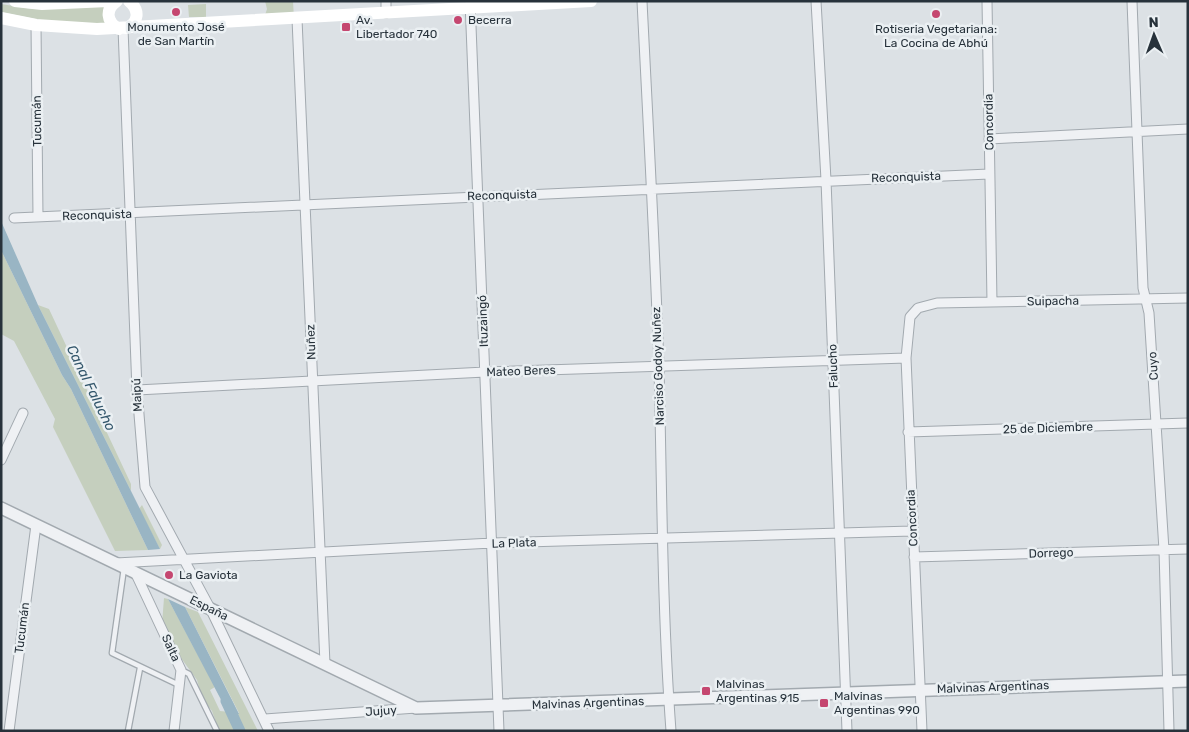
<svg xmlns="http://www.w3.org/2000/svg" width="1189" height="732" font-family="Rubik,sans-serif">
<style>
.green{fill:#c5cfbe}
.water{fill:#99b5c4}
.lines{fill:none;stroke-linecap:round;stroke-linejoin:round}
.canal{stroke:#99b5c4;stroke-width:11}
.service-casing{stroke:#a2a9af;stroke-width:7}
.minor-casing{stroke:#a2a9af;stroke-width:11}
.tertiary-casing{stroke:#a2a9af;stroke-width:14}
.service{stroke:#eff1f4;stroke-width:4.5}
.minor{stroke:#eff1f4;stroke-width:9}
.tertiary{stroke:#eff1f4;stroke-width:11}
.secondary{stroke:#fff;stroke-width:12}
.poi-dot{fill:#c54770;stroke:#ebf0f3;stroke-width:2}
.labels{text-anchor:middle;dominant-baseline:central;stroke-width:5;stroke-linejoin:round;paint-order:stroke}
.poi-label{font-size:12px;fill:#27323b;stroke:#ebf0f3;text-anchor:start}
.street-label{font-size:12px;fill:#27323b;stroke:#ebf0f3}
.water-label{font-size:14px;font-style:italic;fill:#34576c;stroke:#ebf0f3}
</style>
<rect width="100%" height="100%" fill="#dce1e5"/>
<path class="green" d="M 265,1 L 293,1 L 294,19 L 265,15 L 267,9 Z
M 1,4 L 32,9 L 109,4 L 106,23 L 61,24 L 1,12 Z
M 206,4 L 206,17 L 189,17 L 188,5 Z
M 1,250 L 62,375 L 71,389 L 148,550 L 115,551 L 53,427 L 55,419 L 14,341 L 1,334 Z
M 38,305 L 49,309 L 131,484 L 131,491 Z
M 142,505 L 162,545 L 160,549 L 139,509 Z
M 164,598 L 168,599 L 215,687 L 210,690 L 220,711 L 239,713 L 185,607 L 198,612 L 258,731 L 219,731 L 212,711 L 202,698 L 197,680 L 173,647 L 162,624 Z"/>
<path class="water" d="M 1,221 L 38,305 L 160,549 L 148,550 L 71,389 L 62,375 L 1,250 Z
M 168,599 L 185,607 L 239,714 L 228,713 Z"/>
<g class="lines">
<path class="canal" d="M 226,701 L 240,731"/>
<defs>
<path id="service" d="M 124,568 L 112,653 L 179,685
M 181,670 L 189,674 L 217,731
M 128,731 L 140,668"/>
<path id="minor" d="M 386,1 L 386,13
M 470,1 L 499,731
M 642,1 C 648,123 655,246 659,368 C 662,489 662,610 671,731
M 816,1 L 826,180 L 847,731
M 987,1 L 992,302
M 1132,1 L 1143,288 L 1149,313 L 1164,550 L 1169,731
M 297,19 L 325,664
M 36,25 L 38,217
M 123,28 L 137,390 L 145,487 L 211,610 L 269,731
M 989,139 L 1188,129
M 14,218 L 989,174
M 137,390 L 485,372 L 906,358
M 908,432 L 1188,423
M 1,460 L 23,413
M 914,557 L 1188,549
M 116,563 L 492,543 L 912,531
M 135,572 L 181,670 L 174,731
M 265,719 L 416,708
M 9,731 L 36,525
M 922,731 L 906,358 L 910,317 L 918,308 L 937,303 L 1188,298"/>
<path id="tertiary" d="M 1,508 L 416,708 L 1188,681"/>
</defs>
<use href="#service" class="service-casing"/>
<use href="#minor" class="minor-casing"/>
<use href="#tertiary" class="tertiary-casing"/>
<use href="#service" class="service"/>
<use href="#minor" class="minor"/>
<use href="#tertiary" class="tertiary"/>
<path class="secondary" d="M 15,1 L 42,4 L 108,1
M 117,1 C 105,9 106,22 119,29
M 1,18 L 36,25 L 97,29 L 591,1
M 126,28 C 139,23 140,10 129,1"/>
</g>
<g class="poi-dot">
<circle cx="176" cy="12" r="5"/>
<circle cx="936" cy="14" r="5"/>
<circle cx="458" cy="20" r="5"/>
<rect x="341" y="22" width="10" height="10" rx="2.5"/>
<circle cx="169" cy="575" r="5"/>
<rect x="701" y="686" width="10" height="10" rx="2.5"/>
<rect x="819" y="698" width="10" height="10" rx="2.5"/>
</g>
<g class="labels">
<g class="poi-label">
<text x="356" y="20">Av.<tspan x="356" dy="14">Libertador 740</tspan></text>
<text x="468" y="20">Becerra</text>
<text x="176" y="27" text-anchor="middle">Monumento José<tspan x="176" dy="14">de San Martín</tspan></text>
<text x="936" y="29" text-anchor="middle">Rotiseria Vegetariana:<tspan x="936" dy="14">La Cocina de Abhú</tspan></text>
<text x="179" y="575">La Gaviota</text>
<text x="716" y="684">Malvinas<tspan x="716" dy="14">Argentinas 915</tspan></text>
<text x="834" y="696">Malvinas<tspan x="834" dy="14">Argentinas 990</tspan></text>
</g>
<g class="street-label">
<text transform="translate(37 121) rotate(-91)">Tucumán</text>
<text transform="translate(989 122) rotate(-91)">Concordia</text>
<text transform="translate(906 177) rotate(-2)">Reconquista</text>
<text transform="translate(502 195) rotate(-2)">Reconquista</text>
<text transform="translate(97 215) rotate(-2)">Reconquista</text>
<text transform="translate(1053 301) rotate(-1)">Suipacha</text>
<text transform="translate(483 321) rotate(-92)">Ituzaingó</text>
<text transform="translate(311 342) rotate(-92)">Nuñez</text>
<text transform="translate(658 366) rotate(-92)">Narciso Godoy Nuñez</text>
<text transform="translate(833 366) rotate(-92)">Falucho</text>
<text transform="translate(1153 366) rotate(-94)">Cuyo</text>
<text transform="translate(521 371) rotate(-2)">Mateo Beres</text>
<text transform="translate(137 395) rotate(-93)">Maipú</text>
<text transform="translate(1048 428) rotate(-2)">25 de Diciembre</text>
<text transform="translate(912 518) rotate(-93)">Concordia</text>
<text transform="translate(514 543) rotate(-2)">La Plata</text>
<text transform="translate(1051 553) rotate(-2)">Dorrego</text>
<text transform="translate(209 608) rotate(26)">España</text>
<text transform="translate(22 628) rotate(-83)">Tucumán</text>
<text transform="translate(171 648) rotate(65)">Salta</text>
<text transform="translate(993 687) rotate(-2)">Malvinas Argentinas</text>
<text transform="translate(588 703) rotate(-2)">Malvinas Argentinas</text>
<text transform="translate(381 711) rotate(-4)">Jujuy</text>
</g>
<g class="water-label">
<text transform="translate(91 388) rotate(64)">Canal Falucho</text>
</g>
</g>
<rect width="1189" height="732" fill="none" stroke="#27323b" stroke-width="5"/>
<g transform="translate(1154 35) rotate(358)" stroke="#ebf0f3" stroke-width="4" paint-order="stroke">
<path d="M0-4L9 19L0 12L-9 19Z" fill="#27323b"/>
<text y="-8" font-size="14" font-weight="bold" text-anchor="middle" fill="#27323b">N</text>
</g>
</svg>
